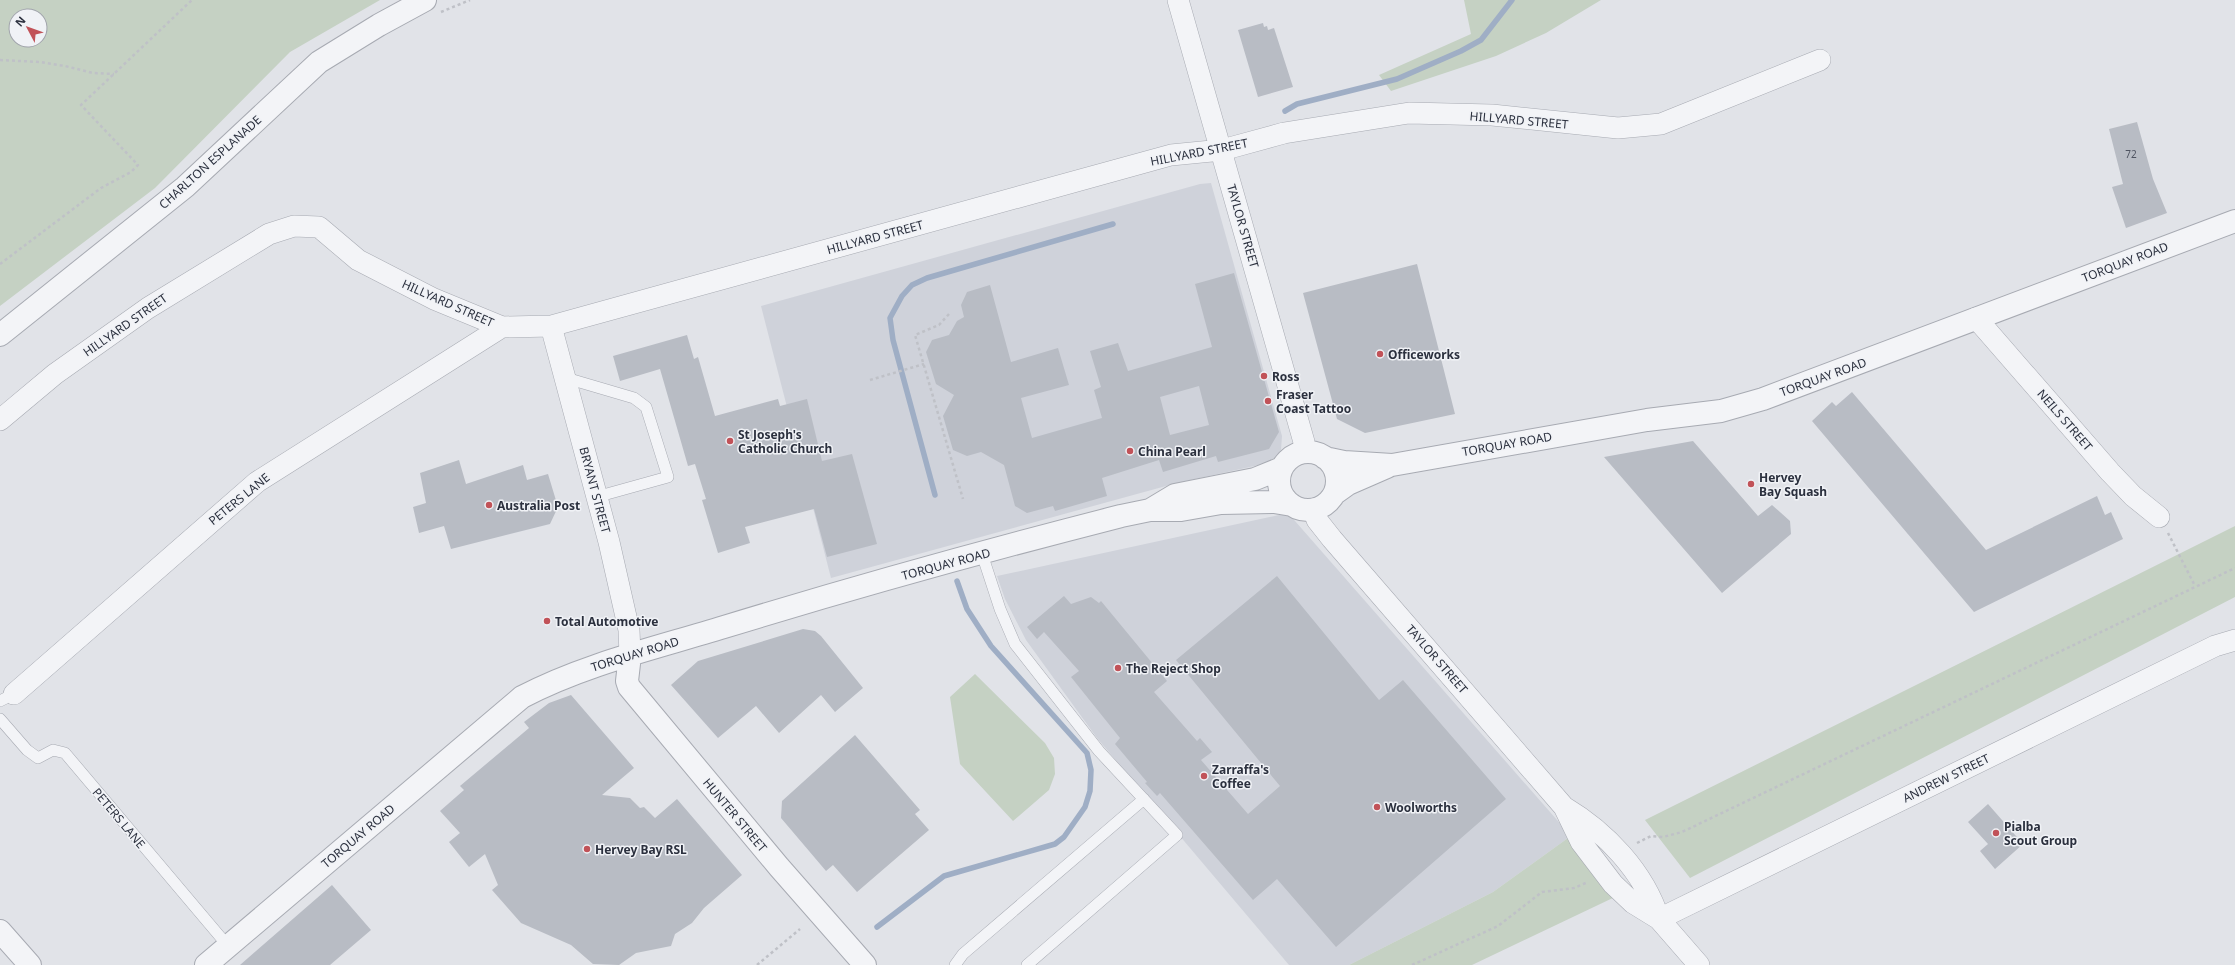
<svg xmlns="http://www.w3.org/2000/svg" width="2235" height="965" font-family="'Noto Sans',sans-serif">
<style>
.built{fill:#cfd2da}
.green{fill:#c5d1c3;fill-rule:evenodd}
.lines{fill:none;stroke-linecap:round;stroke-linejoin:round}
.stream{stroke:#9faec5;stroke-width:5.5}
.building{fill:#b8bcc4;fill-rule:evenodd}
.service-casing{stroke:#a7aab2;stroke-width:12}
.minor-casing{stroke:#a7aab2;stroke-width:22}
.tertiary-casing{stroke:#a7aab2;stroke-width:24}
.path{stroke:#bfc1c7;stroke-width:2.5;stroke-dasharray:3 3;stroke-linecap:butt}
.service{stroke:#f3f4f7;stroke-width:11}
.minor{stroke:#f3f4f7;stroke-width:21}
.tertiary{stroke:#f3f4f7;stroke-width:22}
.poi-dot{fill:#c15258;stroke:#f0f2f6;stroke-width:1.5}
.labels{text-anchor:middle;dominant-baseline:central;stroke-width:3;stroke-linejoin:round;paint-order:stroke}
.number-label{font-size:10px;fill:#4e5360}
.street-label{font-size:12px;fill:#2b303e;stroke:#f0f2f6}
.poi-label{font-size:12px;font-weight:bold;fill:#2b303e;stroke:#f0f2f6;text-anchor:start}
</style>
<rect width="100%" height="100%" fill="#e1e3e8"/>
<path class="built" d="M 1211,183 L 1282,436 L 1281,450 L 1273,460 L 1268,463 L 1177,483 L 831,578 L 761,306 L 1200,184 Z
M 1288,513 L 1564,828 L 1568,838 L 1493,892 L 1349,965 L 1289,965 L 1097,738 L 1026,640 L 1005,599 L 997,576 Z"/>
<path class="green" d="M 0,0 L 380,0 L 290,52 L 155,188 L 0,306 ZM 16,16 L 40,16 L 40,40 L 16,40 Z
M 1464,0 L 1601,0 L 1546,33 L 1496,56 L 1391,91 L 1379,75 L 1471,34 Z
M 2235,526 L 2235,597 L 1690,878 L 1645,820 Z
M 975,674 L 1045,743 L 1054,758 L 1055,774 L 1049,790 L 1013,821 L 960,764 L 950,697 Z
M 1568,838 L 1617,896 L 1472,965 L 1349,965 L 1493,892 Z"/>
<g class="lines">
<path class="stream" d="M 1285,111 L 1297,104 L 1397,79 L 1461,51 L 1481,40 L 1512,0
M 935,495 L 893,340 L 890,318 L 902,296 L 912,285 L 927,278 L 1113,224
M 877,927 L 944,876 L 1055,844 L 1064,837 L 1085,807 L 1090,791 L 1091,770 L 1087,753 L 991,646 L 967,609 L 957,581"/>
</g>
<path class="building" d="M 1263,23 L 1264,27 L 1267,26 L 1268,30 L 1274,28 L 1293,87 L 1258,97 L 1238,30 Z
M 2137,122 L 2153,179 L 2167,213 L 2126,228 L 2112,187 L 2123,184 L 2109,129 Z
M 1417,264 L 1455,414 L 1365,433 L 1337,419 L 1303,293 Z
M 1234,273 L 1279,432 L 1269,449 L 1218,462 L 1216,456 L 1163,472 L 1159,460 L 1102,478 L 1107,496 L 1055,511 L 1053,506 L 1027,513 L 1015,506 L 1004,465 L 981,452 L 967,456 L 953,450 L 943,416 L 954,395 L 936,384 L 926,352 L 932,340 L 949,335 L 957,321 L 964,317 L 961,305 L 967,292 L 990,285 L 1011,362 L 1058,348 L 1069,385 L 1021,398 L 1032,438 L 1102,418 L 1094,390 L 1101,387 L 1090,351 L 1118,343 L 1128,371 L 1212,347 L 1195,284 ZM 1199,386 L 1209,425 L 1170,435 L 1160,397 Z
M 687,335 L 694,359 L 698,357 L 715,416 L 778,399 L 780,406 L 807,399 L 822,461 L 852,454 L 877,544 L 827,557 L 814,509 L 745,527 L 750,543 L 718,553 L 702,500 L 706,499 L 695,464 L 688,466 L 660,369 L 620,381 L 613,356 Z
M 1852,392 L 1986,550 L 2097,496 L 2105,515 L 2111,512 L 2123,539 L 1974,612 L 1812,421 L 1832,402 L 1836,406 Z
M 1693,441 L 1758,516 L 1772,505 L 1790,521 L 1791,534 L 1722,593 L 1604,457 Z
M 459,460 L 466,484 L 523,465 L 527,480 L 548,474 L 558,507 L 550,524 L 451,549 L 444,526 L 419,533 L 413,507 L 426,503 L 420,473 Z
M 1277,576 L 1379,700 L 1403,680 L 1506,799 L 1336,947 L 1277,879 L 1253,900 L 1160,793 L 1157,796 L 1145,783 L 1147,782 L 1115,744 L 1120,738 L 1071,677 L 1079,671 L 1044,632 L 1037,639 L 1027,627 L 1064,596 L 1071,604 L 1091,597 L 1099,603 L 1101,601 L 1167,681 L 1154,692 L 1197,741 L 1200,738 L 1212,752 L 1201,760 L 1248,814 L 1280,786 L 1176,660 Z
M 803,629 L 815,631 L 821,636 L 863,688 L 835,712 L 821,695 L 779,733 L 756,706 L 718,738 L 671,685 L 698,661 Z
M 571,695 L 634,768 L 602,795 L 630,798 L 640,808 L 644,807 L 655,818 L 677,799 L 742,875 L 704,908 L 692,923 L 675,934 L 671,946 L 636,953 L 619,965 L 593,964 L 571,945 L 521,923 L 492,890 L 498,885 L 485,854 L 469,867 L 449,842 L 460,833 L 440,811 L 464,790 L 460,786 L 529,728 L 524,722 L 549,703 Z
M 855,735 L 920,810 L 915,814 L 929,830 L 857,892 L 833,865 L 826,871 L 781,818 L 782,801 Z
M 1988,804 L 2023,844 L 1995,869 L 1980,851 L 1988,844 L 1968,822 Z
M 332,885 L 371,930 L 330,965 L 240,965 Z"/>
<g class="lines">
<defs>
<path id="service" d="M 566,378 L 634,398 L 646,407 L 668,477 L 596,497
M 982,554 L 1000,609 L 1015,644 L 1099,751 L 1177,835 L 1027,965
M 0,701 L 14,694
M 0,719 L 27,750 L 38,758 L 53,750 L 65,753 L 228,946
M 955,965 L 963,954 L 1144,799"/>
<path id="minor" d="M 1178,0 L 1304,442 L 1303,452
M 1976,318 L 2110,472 L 2133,496 L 2159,517
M 551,326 L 609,542 L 629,630 L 630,655
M 0,420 L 55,374 L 148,308 L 269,234 L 294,226 L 319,227 L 358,260 L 434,299 L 502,327 L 551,326 L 1171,155 L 1222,150 L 1284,133 L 1409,113 L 1492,115 L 1618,128 L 1661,124 L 1820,60
M 1313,509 L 1317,520 L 1332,539 L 1564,807 C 1606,832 1644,872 1659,919
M 14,694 L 257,482 L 502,327
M 1564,807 L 1581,842 L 1613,884 L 1633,903 L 1659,919 L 1699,965
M 1659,919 L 2215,646 L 2235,640"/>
<path id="tertiary" d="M 0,335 L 185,187 L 319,62 L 379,25 L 425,0
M1279 481a29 29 0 1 1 58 0a29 29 0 1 1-58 0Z
M 1325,458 L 1344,462 L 1392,465 L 1647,420 L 1721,411 L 1763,399 L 2235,221
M 1334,494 L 1348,484 L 1387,467
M 1150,510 L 1175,495 L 1255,479 L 1282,468
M 630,655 L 627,681 L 629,687 L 779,867 L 865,965
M 0,931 L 30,965
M 206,965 L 522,697 C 585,664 656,648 724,627 C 855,587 988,550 1121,516 L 1150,510 L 1181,510 L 1221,503 L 1274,502 L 1292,505"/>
</defs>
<use href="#service" class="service-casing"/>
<use href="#minor" class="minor-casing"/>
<use href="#tertiary" class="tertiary-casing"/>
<path class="path" d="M 441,12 L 470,0
M 0,60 L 40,62 L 65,66 L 93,73 L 114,74
M 0,264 L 101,188 L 131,172 L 138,165 L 81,105 L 192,0
M 949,314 L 939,325 L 915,335 L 963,499
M 870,380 L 924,364
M 2168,533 L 2195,586
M 1637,843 L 1651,836 L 1663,837 L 1682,832 L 2235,568
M 757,965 L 800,929
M 1412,965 L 1498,926 L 1542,892 L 1574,888 L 1588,882"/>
<use href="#service" class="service"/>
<use href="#minor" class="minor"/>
<use href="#tertiary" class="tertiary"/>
</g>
<g class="poi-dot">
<circle cx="1380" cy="354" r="4"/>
<circle cx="1264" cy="376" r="4"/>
<circle cx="1268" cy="401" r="4"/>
<circle cx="730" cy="441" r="4"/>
<circle cx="1130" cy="451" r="4"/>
<circle cx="1751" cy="484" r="4"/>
<circle cx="489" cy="505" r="4"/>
<circle cx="547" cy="621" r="4"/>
<circle cx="1118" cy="668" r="4"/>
<circle cx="1204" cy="776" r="4"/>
<circle cx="1377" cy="807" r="4"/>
<circle cx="1996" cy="833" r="4"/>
<circle cx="587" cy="849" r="4"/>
</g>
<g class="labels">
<g class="number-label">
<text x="2131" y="154">72</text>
</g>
<g class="street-label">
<text transform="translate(1519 120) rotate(5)">HILLYARD STREET</text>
<text transform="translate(1199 152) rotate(-11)">HILLYARD STREET</text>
<text transform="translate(210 162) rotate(-42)">CHARLTON ESPLANADE</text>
<text transform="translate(1243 226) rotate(74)">TAYLOR STREET</text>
<text transform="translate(875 237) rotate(-15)">HILLYARD STREET</text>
<text transform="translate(2125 262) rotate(-21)">TORQUAY ROAD</text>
<text transform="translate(448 303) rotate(24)">HILLYARD STREET</text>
<text transform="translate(125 325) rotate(-35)">HILLYARD STREET</text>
<text transform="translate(1823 377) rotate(-20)">TORQUAY ROAD</text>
<text transform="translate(2065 420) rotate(49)">NEILS STREET</text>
<text transform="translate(1507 444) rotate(-10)">TORQUAY ROAD</text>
<text transform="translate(595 490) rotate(75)">BRYANT STREET</text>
<text transform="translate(239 499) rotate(-39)">PETERS LANE</text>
<text transform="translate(946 564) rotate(-15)">TORQUAY ROAD</text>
<text transform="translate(635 654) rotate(-17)">TORQUAY ROAD</text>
<text transform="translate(1437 659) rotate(49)">TAYLOR STREET</text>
<text transform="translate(1946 778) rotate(-26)">ANDREW STREET</text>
<text transform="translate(735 815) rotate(50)">HUNTER STREET</text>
<text transform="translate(119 818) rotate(50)">PETERS LANE</text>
<text transform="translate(358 836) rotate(-40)">TORQUAY ROAD</text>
</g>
<g class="poi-label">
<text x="1388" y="354">Officeworks</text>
<text x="1272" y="376">Ross</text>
<text x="1276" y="394">Fraser<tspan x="1276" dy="14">Coast Tattoo</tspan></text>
<text x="738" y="434">St Joseph's<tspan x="738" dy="14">Catholic Church</tspan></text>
<text x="1138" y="451">China Pearl</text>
<text x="1759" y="477">Hervey<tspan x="1759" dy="14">Bay Squash</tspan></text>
<text x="497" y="505">Australia Post</text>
<text x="555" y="621">Total Automotive</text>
<text x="1126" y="668">The Reject Shop</text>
<text x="1212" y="769">Zarraffa's<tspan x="1212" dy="14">Coffee</tspan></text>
<text x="1385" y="807">Woolworths</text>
<text x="2004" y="826">Pialba<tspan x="2004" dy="14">Scout Group</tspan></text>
<text x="595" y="849">Hervey Bay RSL</text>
</g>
</g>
<g transform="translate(28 28) rotate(311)"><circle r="19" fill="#f0f2f6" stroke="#a1a4ac"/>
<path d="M0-3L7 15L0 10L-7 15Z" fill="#c15258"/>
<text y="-6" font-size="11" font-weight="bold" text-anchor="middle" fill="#2b303e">N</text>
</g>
</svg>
